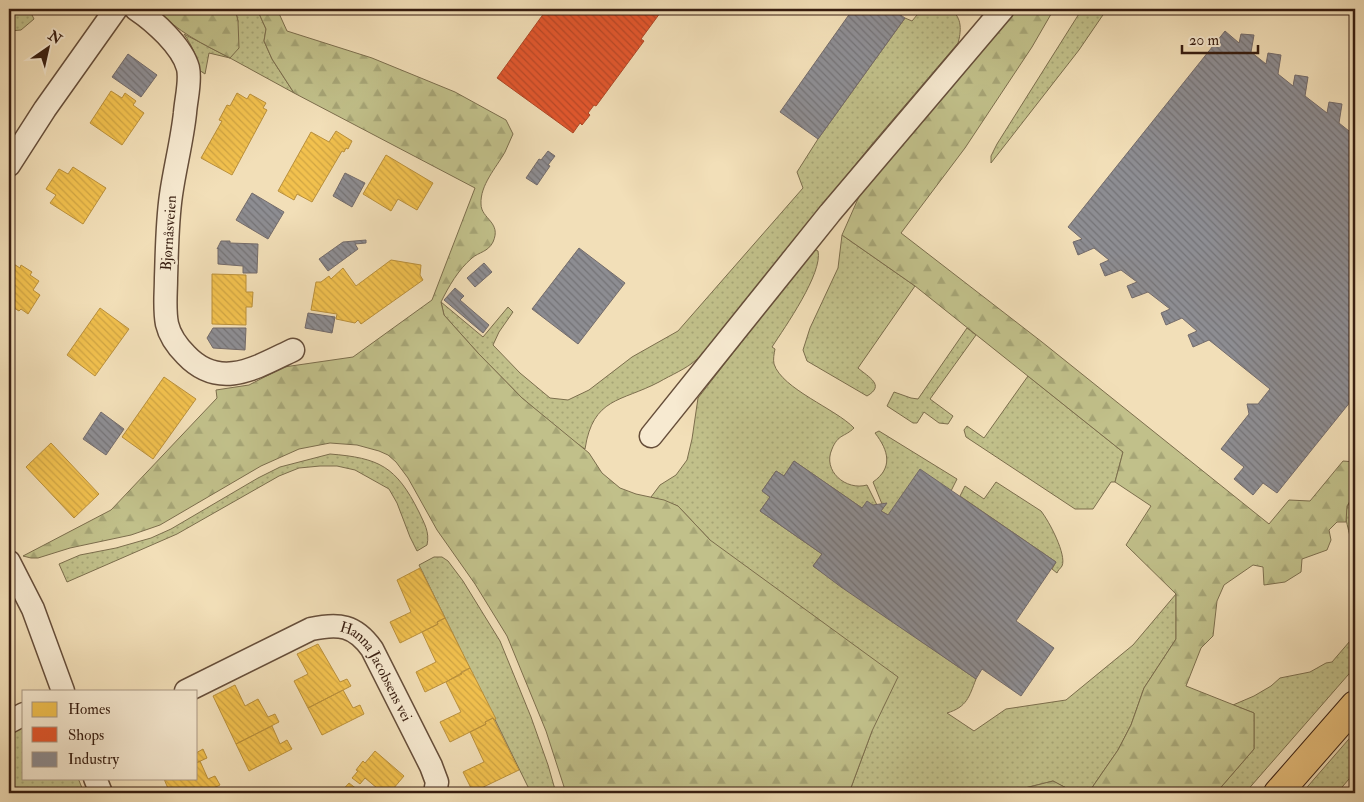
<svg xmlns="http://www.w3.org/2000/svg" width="1364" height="802" font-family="'IM FELL Double Pica',serif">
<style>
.grass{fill:url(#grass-dots);stroke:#7c6e4d}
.forest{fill:url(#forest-firs);stroke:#7c6e4d}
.homes{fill:url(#homes-back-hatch);stroke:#ba903b}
.shops{fill:url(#shops-back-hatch);stroke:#b04625}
.industry{fill:url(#industry-back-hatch);stroke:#736b6b}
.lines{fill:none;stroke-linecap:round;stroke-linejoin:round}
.street-casing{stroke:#664e3a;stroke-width:25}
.highway-casing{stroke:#371d10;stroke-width:30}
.street{stroke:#f7ead1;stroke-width:22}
.highway{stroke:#e9c07c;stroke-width:28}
.labels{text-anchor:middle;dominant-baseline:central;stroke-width:5;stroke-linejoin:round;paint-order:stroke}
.street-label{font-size:15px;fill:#371d10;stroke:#f7ead1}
</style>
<defs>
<pattern id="grass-dots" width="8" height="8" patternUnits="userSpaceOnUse" patternTransform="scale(1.25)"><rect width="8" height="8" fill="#c1c08a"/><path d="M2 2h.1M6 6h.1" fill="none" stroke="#a6a576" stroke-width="1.8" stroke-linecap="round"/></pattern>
<pattern id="forest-firs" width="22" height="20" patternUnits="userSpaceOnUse" patternTransform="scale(1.25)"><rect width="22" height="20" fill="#c1c08a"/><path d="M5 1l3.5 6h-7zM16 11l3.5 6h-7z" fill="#a6a576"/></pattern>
<pattern id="homes-back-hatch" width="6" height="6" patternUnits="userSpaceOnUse" patternTransform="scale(1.25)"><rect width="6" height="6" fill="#f2c14e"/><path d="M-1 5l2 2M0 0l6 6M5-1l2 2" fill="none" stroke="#d0a543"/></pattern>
<pattern id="shops-back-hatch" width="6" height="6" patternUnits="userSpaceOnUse" patternTransform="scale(1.25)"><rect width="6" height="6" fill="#e4572e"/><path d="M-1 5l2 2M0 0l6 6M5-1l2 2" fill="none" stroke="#ba4726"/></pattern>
<pattern id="industry-back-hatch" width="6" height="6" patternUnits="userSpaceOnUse" patternTransform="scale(1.25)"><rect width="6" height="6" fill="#8d8d92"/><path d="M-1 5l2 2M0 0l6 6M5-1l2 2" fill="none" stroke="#747376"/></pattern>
</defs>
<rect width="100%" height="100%" fill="#f2dfb8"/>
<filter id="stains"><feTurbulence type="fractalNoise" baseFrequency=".004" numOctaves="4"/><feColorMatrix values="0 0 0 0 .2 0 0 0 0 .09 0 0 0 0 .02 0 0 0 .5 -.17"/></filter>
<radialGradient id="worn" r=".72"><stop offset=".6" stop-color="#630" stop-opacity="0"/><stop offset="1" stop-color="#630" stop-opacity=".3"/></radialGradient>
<path class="grass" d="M 9,9 L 29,9 L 34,19 L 21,30 L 9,31 Z
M 235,9 L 257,9 L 266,29 L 264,41 L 272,59 L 294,93 L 230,58 L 209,53 L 205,74 L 199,70 C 197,56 192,46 184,34 L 230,58 L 238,21 Z
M 922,9 C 930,9 944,6 950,10 C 963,16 961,33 958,43 L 872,144 L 714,340 C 708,347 702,354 696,360 C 686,369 671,375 659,382 C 621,402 593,397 585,449 L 569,438 L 522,398 L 478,353 L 444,315 L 441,302 L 483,337 L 508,307 L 513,312 L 499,332 L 493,345 L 520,373 L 550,398 L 568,400 L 589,390 L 632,357 L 678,331 L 803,188 L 797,172 L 818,139 L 905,18 L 912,21 Z
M 1082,9 L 1107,9 L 1079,50 L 991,163 L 991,156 L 997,144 Z
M 842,235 L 915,286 L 858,368 C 868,377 886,385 867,396 L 807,361 L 803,350 L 810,328 L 838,268 Z
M 814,249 L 818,251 C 823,273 785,327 772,347 L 775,349 C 774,354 773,359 774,364 C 782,389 836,409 854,428 C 845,437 838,434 832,449 C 822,471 846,491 867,485 L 877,505 L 862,508 L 794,461 L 784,476 L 776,471 L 762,491 L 770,497 L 760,511 L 822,554 L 813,566 L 976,679 C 969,697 967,707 947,713 L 974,731 L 1006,709 L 1066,700 L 1133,645 L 1176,594 L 1176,639 L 1144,688 L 1131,725 L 1118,750 L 1089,792 L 1074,792 L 1053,781 L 1021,789 L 1012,793 L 849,793 L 872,731 L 710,540 L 678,506 L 651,497 L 660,485 L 676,475 L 687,460 L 692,439 L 698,398 Z
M 967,328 L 976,335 L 930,399 L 953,416 L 948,424 L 939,423 L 924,412 L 917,423 L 913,423 L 887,406 L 894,392 L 911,398 L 918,399 Z
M 1028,376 L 1123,452 L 1115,482 L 1111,482 L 1093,509 L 1075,509 L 966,437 L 964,430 L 967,426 L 984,438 Z
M 879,431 L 957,479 L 951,491 L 888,515 L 881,511 L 886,504 L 882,504 L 873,482 C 893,468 889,451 875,433 Z
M 330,454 C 379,458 396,466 419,512 C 424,523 430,532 427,545 L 417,551 L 410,537 L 397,503 L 389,489 L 355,470 L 337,466 L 320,466 L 299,468 L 279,476 L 177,534 L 67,582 L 59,564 L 80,555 L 116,548 L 151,538 L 171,529 L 258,478 L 280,467 Z
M 996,482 L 1041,511 C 1049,521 1067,555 1062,566 C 1060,569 1058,570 1057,573 L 1052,569 L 1056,562 L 960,496 L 965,486 L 984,499 Z
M 1355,493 L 1355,541 L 1351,542 C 1347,518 1340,515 1355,493 Z
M 434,557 L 442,557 L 448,561 L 463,581 L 500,641 L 531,717 L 548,765 L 556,793 L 531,793 L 419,565 Z
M 1355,629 L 1355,667 L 1245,793 L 1216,793 L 1254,749 L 1254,713 L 1233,705 L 1254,696 L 1271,686 L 1280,678 L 1310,672 L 1326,663 L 1332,662 L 1350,641 L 1351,633 Z
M 24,725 L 24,778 L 78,778 L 84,793 L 9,793 L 9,733 Z
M 1355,732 L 1355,772 L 1337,793 L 1302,793 Z"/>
<path class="forest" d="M 157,9 L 235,9 L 238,21 L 239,48 L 230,58 C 203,44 177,32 157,9 Z
M 257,9 L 277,9 L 287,31 L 372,58 L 455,92 L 506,120 L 513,134 C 510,140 508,146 505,152 C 496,168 480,185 481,204 C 481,219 502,222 493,242 C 488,252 479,252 472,258 C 458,270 449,286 441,302 L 444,315 L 478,353 L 522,398 L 589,453 L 602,473 L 620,488 L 636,494 L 664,500 L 678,506 L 710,540 L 898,677 L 872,731 L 849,793 L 566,793 L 546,731 L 507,636 L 475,584 L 437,530 L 408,478 L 396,462 L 388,455 L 379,451 L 357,445 L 330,443 L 299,449 L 261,466 L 160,525 L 131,535 L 70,548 L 38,558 L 31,558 L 23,556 L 111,510 L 217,398 L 216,390 L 249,385 L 284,367 L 353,357 L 432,300 L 475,188 L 294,93 L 272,59 L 264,41 L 266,29 Z
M 1016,9 L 1054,9 L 1032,47 L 965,148 L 901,233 L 1042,342 L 1269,524 L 1289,500 L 1310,501 L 1343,461 L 1355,462 L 1355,493 L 1347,506 L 1346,522 L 1337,522 L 1329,530 L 1331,540 L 1327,550 L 1302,559 L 1301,572 L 1285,582 L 1264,585 L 1263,567 L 1253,565 L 1224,585 L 1217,601 L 1213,636 L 1201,648 L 1186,686 L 1254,713 L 1254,749 L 1216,793 L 1012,793 L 1021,789 L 1053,781 L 1074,792 L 1089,792 L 1118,750 L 1131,725 L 1144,688 L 1176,639 L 1176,594 L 1126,545 L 1151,506 L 1115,482 L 1123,452 L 915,286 L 842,235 L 861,192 L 983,45 Z"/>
<path class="homes" d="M 111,91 L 122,98 L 125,93 L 136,101 L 133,105 L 144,113 L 122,145 L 90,123 Z
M 237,93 L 247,99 L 250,94 L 266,103 L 263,108 L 267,110 L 232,175 L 201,158 L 222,121 L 219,120 L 227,105 L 230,106 Z
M 336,131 L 352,141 L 348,149 L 346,148 L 344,152 L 342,151 L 312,202 L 297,194 L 294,200 L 278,191 L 311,132 L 329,142 Z
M 386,155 L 433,183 L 417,210 L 398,199 L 391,211 L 363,194 Z
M 73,167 L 106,188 L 83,224 L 50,203 L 56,195 L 46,189 L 59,169 L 68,174 Z
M 391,260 L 421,265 L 420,275 L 423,280 L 361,324 L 358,320 L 355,323 L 336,319 L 337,314 L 311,310 L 316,282 L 321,282 L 329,276 L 331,279 L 343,268 L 356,286 Z
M 9,261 L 20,268 L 21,265 L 32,272 L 30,275 L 39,281 L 33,290 L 40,295 L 28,314 L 21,309 L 19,311 L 9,305 Z
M 212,274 L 246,275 L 246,292 L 253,292 L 252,307 L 246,307 L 246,325 L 212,324 Z
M 100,308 L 129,329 L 95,376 L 67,355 Z
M 164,377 L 196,399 L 153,459 L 122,437 Z
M 51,443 L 99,494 L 74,518 L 26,467 Z
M 420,568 L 445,618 L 437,622 L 438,624 L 400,643 L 390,622 L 411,612 L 397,580 Z
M 445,618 L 470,668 L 461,672 L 462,674 L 425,692 L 416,672 L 436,662 L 422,632 L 438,624 L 437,622 Z
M 318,644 L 340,682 L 347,679 L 351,686 L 308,708 L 294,681 L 308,674 L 297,654 Z
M 470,668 L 496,719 L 494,720 L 493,718 L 485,722 L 486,724 L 450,742 L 440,722 L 461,712 L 446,682 Z
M 235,685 L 245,706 L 258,699 L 268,717 L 275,714 L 279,722 L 236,744 L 213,696 Z
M 343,690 L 353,708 L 360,705 L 364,714 L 322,735 L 308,708 Z
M 493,718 L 519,770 L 473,792 L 463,772 L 484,762 L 470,732 L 486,724 L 485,722 Z
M 272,726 L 280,744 L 287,740 L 292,749 L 249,771 L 236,744 Z
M 203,749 L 207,758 L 196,763 L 196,753 Z
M 375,751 L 404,776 L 393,789 L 391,788 L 386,793 L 383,793 L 365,778 L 360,784 L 352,778 L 358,771 L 356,770 L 363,761 L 365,763 Z
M 200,761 L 208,779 L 215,776 L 220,785 L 203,793 L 170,793 L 164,779 L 196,778 L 196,763 Z
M 349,783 L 362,793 L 340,793 Z"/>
<path class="shops" d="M 547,9 L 663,9 L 641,39 L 644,41 L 596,106 L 594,105 L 588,113 L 590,115 L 582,125 L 580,123 L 573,133 L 497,78 Z"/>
<path class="industry" d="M 853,9 L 892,9 L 905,18 L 818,139 L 780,112 Z
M 1225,31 L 1239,43 L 1241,34 L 1254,35 L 1251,52 L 1266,64 L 1268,53 L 1281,55 L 1278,74 L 1293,86 L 1295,75 L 1308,77 L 1305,96 L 1327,113 L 1329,102 L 1342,104 L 1339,123 L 1354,135 L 1355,127 L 1355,396 L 1277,493 L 1263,483 L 1253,495 L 1234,479 L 1244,467 L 1221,449 L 1249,414 L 1247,404 L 1258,404 L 1270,389 L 1209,340 L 1193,347 L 1188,335 L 1197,331 L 1182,318 L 1166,325 L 1161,313 L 1170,309 L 1148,292 L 1132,298 L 1127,286 L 1137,282 L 1121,270 L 1105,276 L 1100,264 L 1109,260 L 1094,248 L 1078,255 L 1073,242 L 1082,239 L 1068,227 Z
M 128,54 L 157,75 L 141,97 L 112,77 Z
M 548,151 L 555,156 L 548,165 L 550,166 L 537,185 L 526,178 L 539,159 L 541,160 Z
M 345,173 L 365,183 L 352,207 L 333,196 Z
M 252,193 L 284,212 L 268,239 L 236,220 Z
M 366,240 L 366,243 L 355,244 L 358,249 L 328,271 L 319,259 L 343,242 Z
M 221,241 L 230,241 L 230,243 L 258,244 L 257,273 L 243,273 L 243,266 L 218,264 L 218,248 L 217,249 Z
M 579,248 L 625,283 L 578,344 L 532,309 Z
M 484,263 L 492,272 L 475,287 L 467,278 Z
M 455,288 L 464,296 L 460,300 L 489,325 L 483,333 L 444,300 Z
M 308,313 L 335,317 L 332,333 L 305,328 Z
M 213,328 L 246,328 L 245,350 L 213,348 L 207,338 Z
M 9,355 L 14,359 L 9,371 Z
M 101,412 L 124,429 L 106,455 L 83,439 Z
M 794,461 L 862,508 L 867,501 L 873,505 L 887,503 L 881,511 L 888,515 L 920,469 L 1056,562 L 1016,621 L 1054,648 L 1021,696 L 982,669 L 976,679 L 841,587 L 813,566 L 822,554 L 760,511 L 770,497 L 762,491 L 776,471 L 784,476 Z"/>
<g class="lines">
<defs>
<g id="street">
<path d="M 136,9 C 154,21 182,46 188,68 C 191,81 186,99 185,113 C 182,141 175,167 171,195 C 167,223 167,250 166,278 C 166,293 164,309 167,324 C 170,337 177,346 186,355 C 220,391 257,367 293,350"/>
<path d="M 9,165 L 45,109 L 116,9"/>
<path d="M 651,436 L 830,213 L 1003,9"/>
<path d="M 9,562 L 33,609 L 63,691"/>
<path id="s1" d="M 186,691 L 311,629 C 339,623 355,625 372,649 L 431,766 L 437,782 L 435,793"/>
<path d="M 9,722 L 24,714"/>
<path d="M 95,778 L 101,793"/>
</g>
<path id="highway" d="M 1278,793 L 1355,705"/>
</defs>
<use href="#street" class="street-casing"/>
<use href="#highway" class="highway-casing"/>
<use href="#street" class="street"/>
<use href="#highway" class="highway"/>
</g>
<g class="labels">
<g class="street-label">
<text transform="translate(169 233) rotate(-86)">Bjørnåsveien</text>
<text stroke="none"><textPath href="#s1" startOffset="229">Hanna Jacobsens vei</textPath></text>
</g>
</g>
<rect width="1364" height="802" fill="none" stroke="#f2dfb8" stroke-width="30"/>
<rect x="10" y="10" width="1344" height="782" fill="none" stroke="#371d10" stroke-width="2.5"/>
<rect x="15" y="15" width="1334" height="772" fill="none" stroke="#371d10"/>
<rect x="22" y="690" width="175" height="90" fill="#f7ead1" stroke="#aa9884"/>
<rect x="32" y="702" width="25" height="15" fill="#f2c14e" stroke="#aa9884"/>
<text x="68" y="714" font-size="15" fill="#371d10">Homes</text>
<rect x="32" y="727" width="25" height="15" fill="#e4572e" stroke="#aa9884"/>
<text x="68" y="740" font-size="15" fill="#371d10">Shops</text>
<rect x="32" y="752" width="25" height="15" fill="#8d8d92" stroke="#aa9884"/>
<text x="68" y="764" font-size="15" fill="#371d10">Industry</text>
<g transform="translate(48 48) rotate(34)" stroke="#f7ead1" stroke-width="4" paint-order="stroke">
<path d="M0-4L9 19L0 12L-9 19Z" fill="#371d10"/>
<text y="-8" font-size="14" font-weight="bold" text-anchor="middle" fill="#371d10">N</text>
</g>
<path d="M1182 45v8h76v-8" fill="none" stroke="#371d10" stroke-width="2.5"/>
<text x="1189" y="45" font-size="15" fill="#371d10" stroke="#f7ead1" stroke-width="4" paint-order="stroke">20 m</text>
<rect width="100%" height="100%" filter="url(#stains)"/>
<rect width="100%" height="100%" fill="url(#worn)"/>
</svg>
